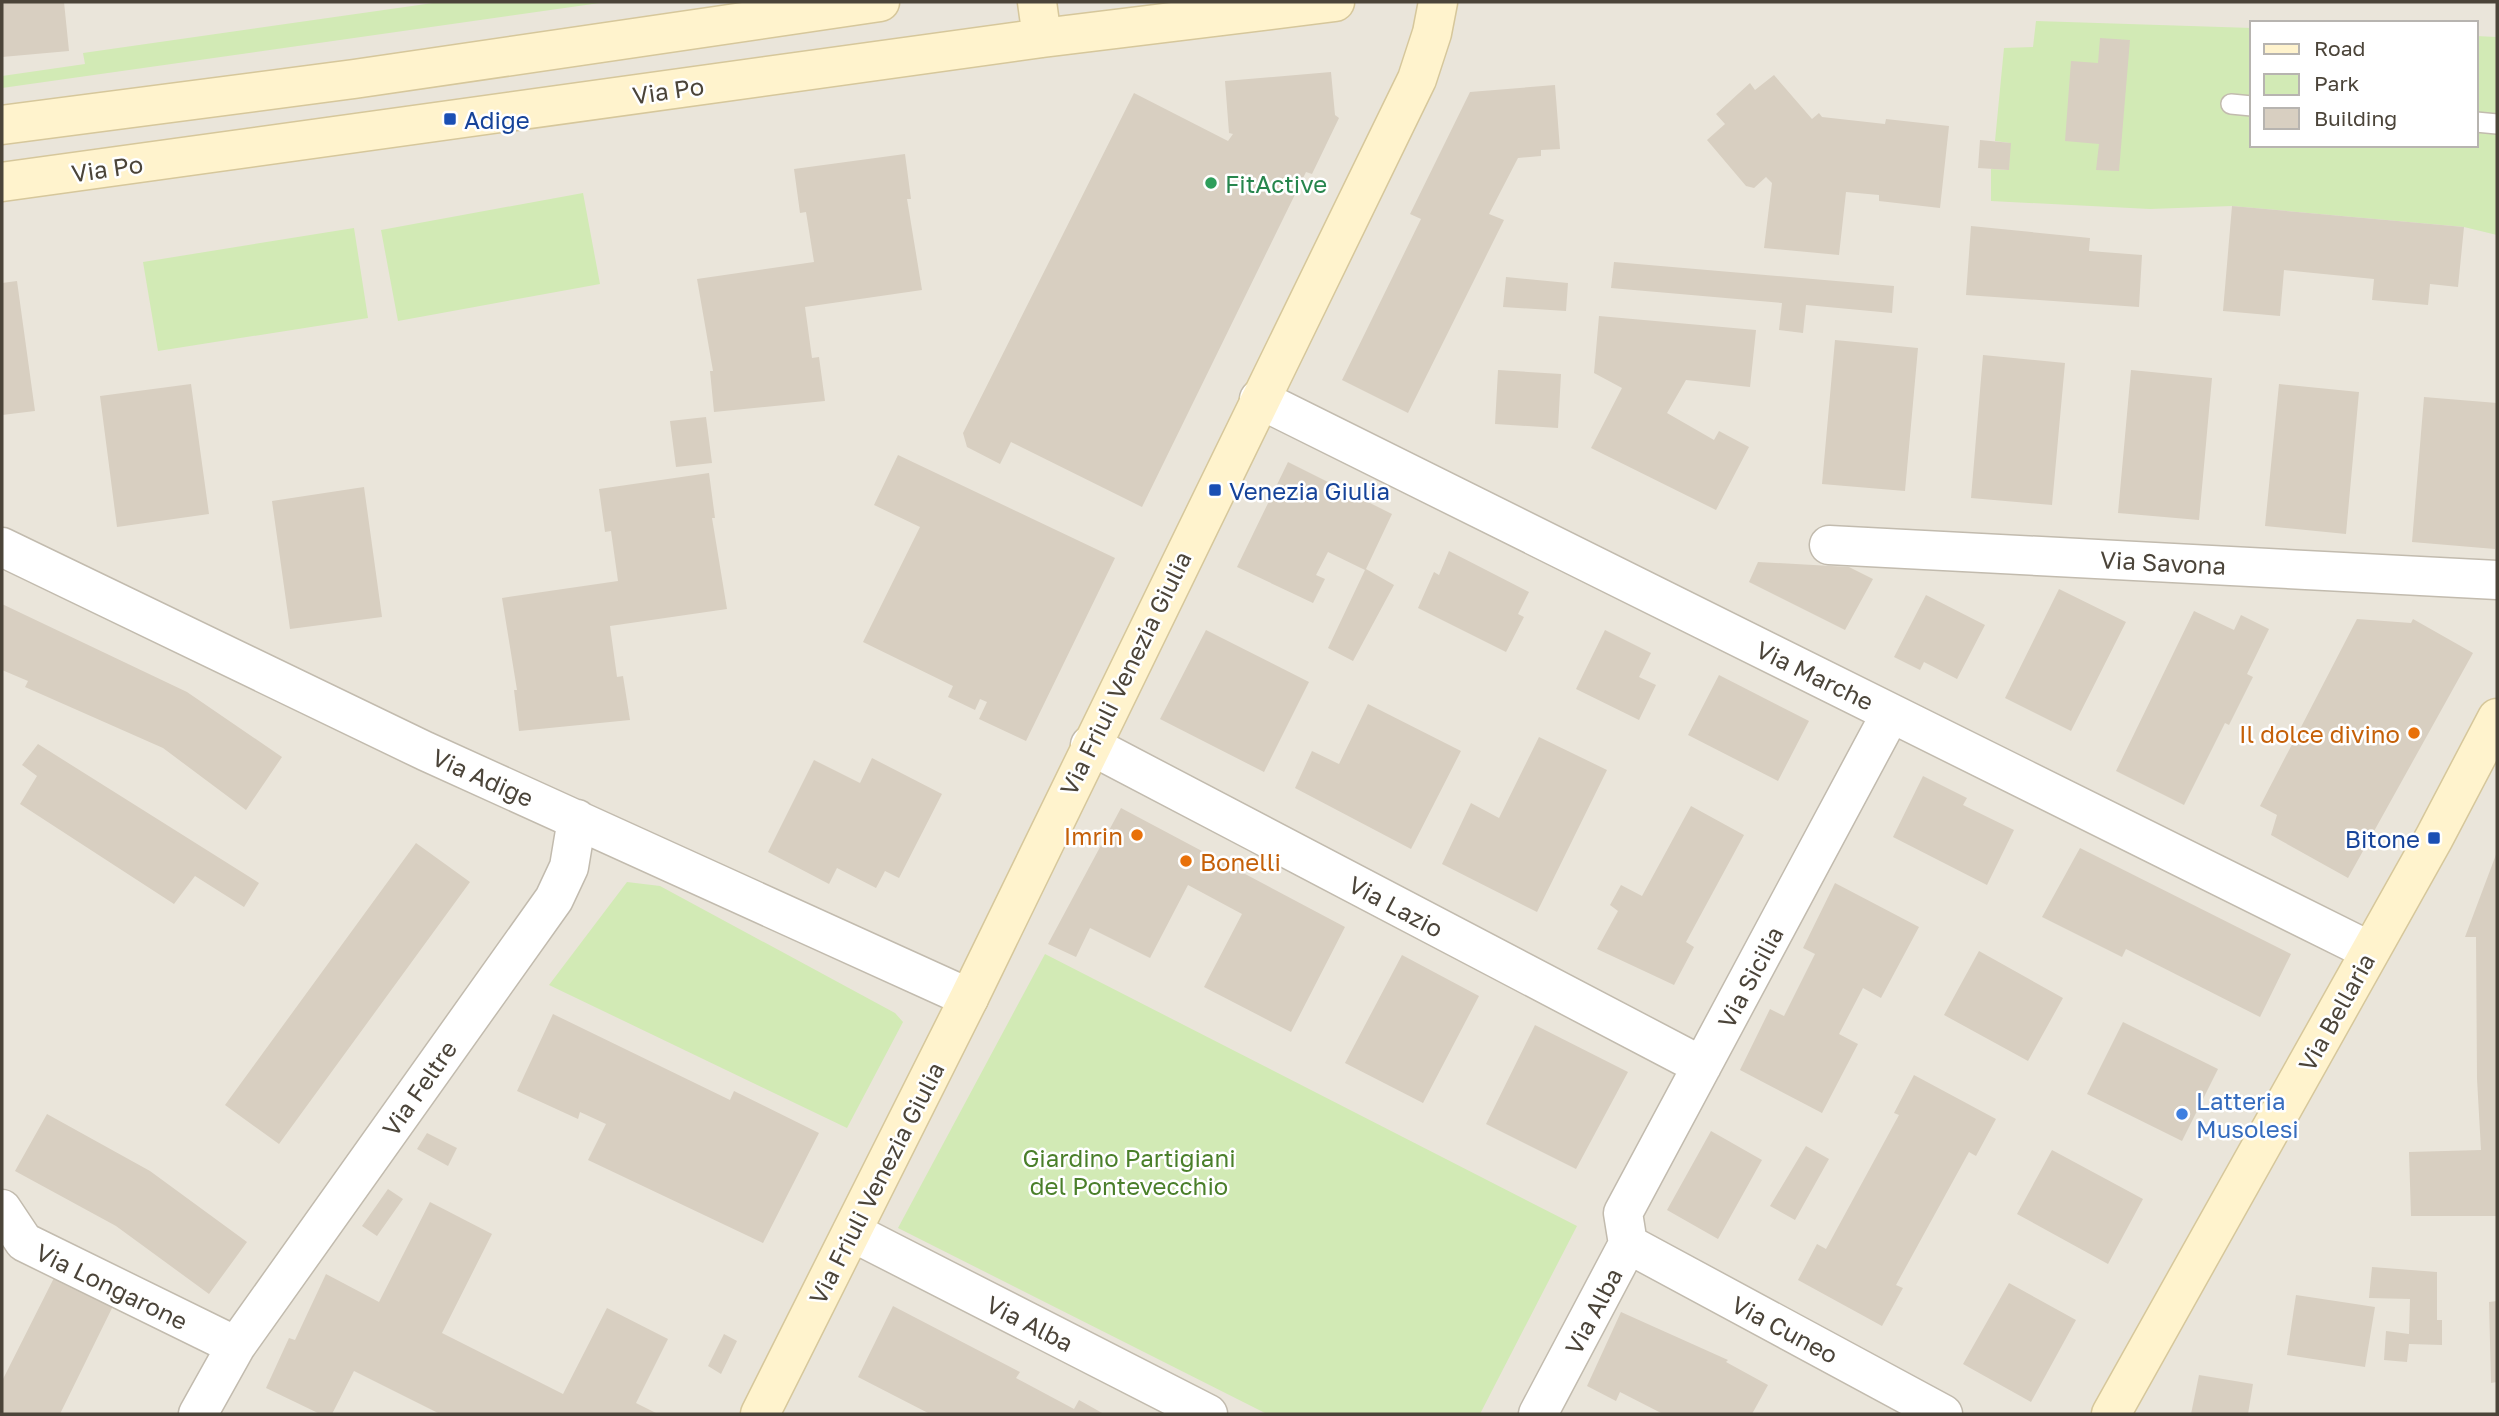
<svg xmlns="http://www.w3.org/2000/svg" width="2499" height="1416" font-family="'Golos Text',sans-serif">
<style>
.residential{fill:#eae5da;fill-rule:evenodd}
.green{fill:#d2eab5}
.building{fill:#d8cfc1}
.lines{fill:none;stroke-linecap:round;stroke-linejoin:round}
.lane-casing{stroke:#c2bbae;stroke-width:22}
.street-casing{stroke:#c2bbae;stroke-width:41}
.secondary-casing{stroke:#d6c79b;stroke-width:41}
.lane{stroke:#fff;stroke-width:19}
.street{stroke:#fff;stroke-width:38}
.secondary{stroke:#fff3cd;stroke-width:38}
.transit-dot{fill:#1a4fb4;stroke:#fff;stroke-width:2.5}
.leisure-dot{fill:#2e9e5b;stroke:#fff;stroke-width:2.5}
.food-dot{fill:#e8710a;stroke:#fff;stroke-width:2.5}
.shop-dot{fill:#3f7fe0;stroke:#fff;stroke-width:2.5}
.labels{text-anchor:middle;dominant-baseline:central;stroke-width:5;stroke-linejoin:round;paint-order:stroke}
.street-label{font-size:24px;fill:#4b4439;stroke:#fff}
.transit-label{font-size:24px;fill:#164399;stroke:#fff;text-anchor:start}
.leisure-label{font-size:24px;fill:#27864d;stroke:#fff;text-anchor:start}
.food-label{font-size:24px;fill:#c56008;stroke:#fff;text-anchor:end}
.shop-label{font-size:24px;fill:#366cbe;stroke:#fff;text-anchor:start}
.park-label{font-size:24px;fill:#4a7f2a;stroke:#fff}
</style>
<rect width="100%" height="100%" fill="#f6f3ec"/>
<path class="residential" d="M 2,2 L 2497,2 L 2497,1414 L 2,1414 ZM 2252,23 L 2476,23 L 2476,145 L 2252,145 Z"/>
<path class="green" d="M 440,2 L 607,2 L 2,88 L 2,76 L 85,64 L 83,53 Z
M 2036,21 L 2252,28 L 2252,145 L 2476,145 L 2476,36 L 2497,37 L 2497,235 L 2464,227 L 2232,206 L 2150,209 L 1991,201 L 1991,169 L 2009,170 L 2010,143 L 1995,141 L 2004,48 L 2033,47 Z
M 583,193 L 600,284 L 398,321 L 381,230 Z
M 354,228 L 368,318 L 158,351 L 143,262 Z
M 627,882 L 660,886 L 895,1013 L 903,1022 L 847,1128 L 549,985 Z
M 1045,954 L 1577,1226 L 1480,1414 L 1267,1414 L 898,1228 Z"/>
<path class="building" d="M 2,2 L 64,2 L 69,51 L 2,57 Z
M 2100,38 L 2130,40 L 2119,171 L 2096,170 L 2099,144 L 2065,141 L 2071,61 L 2098,63 Z
M 1331,72 L 1335,115 L 1339,118 L 1312,174 L 1306,172 L 1142,507 L 1011,442 L 1000,464 L 967,447 L 963,433 L 1134,93 L 1228,141 L 1233,134 L 1229,133 L 1225,81 Z
M 1774,75 L 1812,119 L 1819,113 L 1822,117 L 1885,124 L 1886,119 L 1949,126 L 1940,208 L 1879,201 L 1879,195 L 1846,192 L 1839,255 L 1764,248 L 1772,183 L 1766,177 L 1754,188 L 1746,186 L 1707,140 L 1725,124 L 1716,114 L 1750,83 L 1755,90 Z
M 1555,85 L 1560,149 L 1541,150 L 1541,156 L 1518,158 L 1489,214 L 1504,220 L 1408,413 L 1342,380 L 1421,219 L 1410,214 L 1470,92 Z
M 1980,140 L 2011,143 L 2009,170 L 1978,168 Z
M 905,154 L 911,199 L 907,199 L 922,290 L 805,307 L 812,358 L 819,357 L 825,401 L 714,412 L 710,371 L 713,371 L 697,279 L 814,262 L 806,212 L 800,213 L 794,169 Z
M 2232,206 L 2464,227 L 2458,287 L 2430,284 L 2428,305 L 2372,300 L 2374,279 L 2284,270 L 2280,316 L 2223,311 Z
M 1971,226 L 2090,238 L 2089,251 L 2142,255 L 2139,307 L 1966,295 Z
M 1614,262 L 1894,286 L 1892,313 L 1806,305 L 1803,333 L 1779,330 L 1782,303 L 1611,288 Z
M 1506,277 L 1568,283 L 1566,311 L 1503,307 Z
M 17,281 L 35,411 L 2,415 L 2,283 Z
M 1599,316 L 1756,330 L 1750,387 L 1686,380 L 1667,413 L 1714,440 L 1719,431 L 1749,447 L 1716,510 L 1591,448 L 1622,388 L 1594,373 Z
M 1835,340 L 1918,348 L 1905,491 L 1822,484 Z
M 1983,355 L 2065,363 L 2052,505 L 1971,498 Z
M 1498,370 L 1561,374 L 1558,428 L 1495,424 Z
M 2131,370 L 2212,378 L 2199,520 L 2118,513 Z
M 191,384 L 209,514 L 117,527 L 100,396 Z
M 2279,384 L 2359,392 L 2346,534 L 2265,526 Z
M 2424,397 L 2497,403 L 2495,549 L 2412,542 Z
M 706,417 L 712,463 L 676,467 L 670,421 Z
M 898,455 L 1115,558 L 1026,741 L 979,719 L 987,702 L 980,699 L 975,710 L 948,697 L 953,686 L 863,642 L 920,527 L 874,505 Z
M 1288,462 L 1392,514 L 1366,569 L 1394,585 L 1353,661 L 1328,648 L 1365,570 L 1328,552 L 1316,575 L 1325,579 L 1313,603 L 1237,567 Z
M 709,473 L 715,518 L 712,518 L 727,609 L 610,626 L 617,677 L 623,676 L 630,720 L 519,731 L 514,690 L 517,690 L 502,598 L 618,581 L 611,531 L 605,532 L 599,489 Z
M 364,487 L 382,617 L 290,629 L 272,501 Z
M 1449,551 L 1529,592 L 1518,614 L 1524,617 L 1506,652 L 1418,608 L 1434,572 L 1439,575 Z
M 1758,562 L 1849,567 L 1873,579 L 1845,630 L 1749,582 Z
M 2059,589 L 2126,622 L 2071,731 L 2005,698 Z
M 1926,595 L 1985,625 L 1957,679 L 1924,662 L 1920,670 L 1894,657 Z
M 2,604 L 187,692 L 282,757 L 246,810 L 163,748 L 25,687 L 28,681 L 2,670 Z
M 2194,611 L 2234,630 L 2241,615 L 2269,629 L 2247,674 L 2253,677 L 2229,725 L 2225,723 L 2184,805 L 2116,771 Z
M 2357,619 L 2411,623 L 2413,619 L 2473,653 L 2348,878 L 2271,835 L 2277,815 L 2260,806 Z
M 1206,630 L 1309,682 L 1264,772 L 1160,719 Z
M 1605,630 L 1651,653 L 1639,677 L 1656,685 L 1639,720 L 1576,689 Z
M 1719,675 L 1809,721 L 1778,781 L 1688,735 Z
M 1368,704 L 1461,751 L 1411,849 L 1295,788 L 1312,751 L 1339,764 Z
M 1539,737 L 1607,770 L 1537,912 L 1442,864 L 1471,803 L 1499,818 Z
M 38,744 L 259,883 L 244,907 L 195,876 L 174,904 L 20,804 L 37,776 L 22,765 Z
M 872,758 L 942,794 L 899,878 L 885,871 L 876,888 L 837,868 L 829,884 L 768,852 L 814,760 L 860,783 Z
M 1923,776 L 1967,798 L 1963,805 L 2014,830 L 1987,885 L 1893,837 Z
M 1691,806 L 1744,835 L 1686,942 L 1694,947 L 1674,985 L 1597,949 L 1618,911 L 1610,905 L 1621,885 L 1642,896 Z
M 1121,808 L 1345,927 L 1291,1032 L 1204,987 L 1242,914 L 1188,885 L 1150,958 L 1090,928 L 1076,957 L 1048,944 Z
M 416,843 L 470,882 L 279,1144 L 225,1105 Z
M 2080,848 L 2291,954 L 2260,1017 L 2126,949 L 2122,957 L 2042,917 Z
M 2497,852 L 2497,1216 L 2411,1216 L 2409,1152 L 2481,1150 L 2477,1079 L 2476,937 L 2465,937 Z
M 1835,883 L 1919,927 L 1881,998 L 1863,988 L 1839,1034 L 1858,1044 L 1822,1113 L 1740,1070 L 1770,1009 L 1784,1016 L 1815,954 L 1803,948 Z
M 1979,951 L 2063,998 L 2028,1061 L 1944,1015 Z
M 1402,955 L 1479,996 L 1423,1103 L 1345,1063 Z
M 553,1014 L 730,1100 L 734,1091 L 819,1133 L 763,1243 L 588,1160 L 606,1124 L 580,1112 L 578,1119 L 517,1091 Z
M 2123,1022 L 2218,1069 L 2182,1141 L 2087,1094 Z
M 1535,1025 L 1628,1072 L 1576,1169 L 1486,1124 Z
M 1914,1075 L 1996,1119 L 1976,1156 L 1969,1152 L 1896,1285 L 1903,1288 L 1882,1326 L 1798,1280 L 1817,1244 L 1826,1249 L 1899,1115 L 1894,1113 Z
M 47,1114 L 150,1171 L 247,1242 L 209,1294 L 116,1226 L 15,1171 Z
M 1711,1131 L 1762,1160 L 1718,1239 L 1667,1210 Z
M 427,1133 L 457,1148 L 448,1166 L 417,1149 Z
M 1806,1146 L 1829,1159 L 1795,1220 L 1770,1206 Z
M 2052,1150 L 2143,1199 L 2108,1264 L 2017,1214 Z
M 388,1189 L 403,1199 L 377,1236 L 362,1226 Z
M 430,1202 L 492,1234 L 442,1333 L 563,1394 L 607,1308 L 668,1339 L 636,1403 L 658,1414 L 440,1414 L 354,1371 L 332,1414 L 320,1414 L 266,1388 L 289,1338 L 295,1340 L 326,1274 L 379,1302 Z
M 2372,1267 L 2437,1272 L 2437,1320 L 2442,1320 L 2442,1345 L 2409,1344 L 2407,1362 L 2384,1360 L 2386,1331 L 2409,1334 L 2410,1299 L 2369,1298 Z
M 57,1272 L 115,1302 L 60,1414 L 2,1414 L 2,1381 Z
M 2009,1283 L 2076,1320 L 2031,1402 L 1963,1364 Z
M 2296,1295 L 2375,1307 L 2365,1367 L 2287,1355 Z
M 2497,1301 L 2497,1382 L 2491,1383 L 2489,1302 Z
M 893,1306 L 1020,1372 L 1016,1378 L 1074,1409 L 1079,1400 L 1104,1414 L 930,1414 L 858,1377 Z
M 1621,1312 L 1728,1360 L 1726,1362 L 1768,1385 L 1752,1414 L 1663,1414 L 1620,1392 L 1616,1401 L 1587,1386 Z
M 724,1334 L 737,1341 L 721,1374 L 708,1366 Z
M 2199,1375 L 2253,1384 L 2248,1414 L 2191,1414 Z"/>
<g class="lines">
<defs>
<path id="lane" d="M 2231,104 L 2252,106
M 2476,122 L 2497,124"/>
<path id="street" d="M 1259,399 L 2370,951
M 1829,545 L 2497,580
M 2,547 L 425,751 L 969,998
M 1090,745 L 1702,1066
M 2,1209 L 24,1242 L 236,1346
M 852,1232 L 1208,1414
M 1628,1244 L 1623,1213 L 1891,713
M 1628,1244 L 1943,1414
M 198,1414 L 236,1346 L 554,899 L 569,867 L 577,819
M 1538,1414 L 1628,1244"/>
<path id="secondary" d="M 1037,2 L 1042,38
M 2,125 L 354,79 L 880,2
M 2,182 L 1042,38 L 1335,2
M 760,1414 L 969,998 L 1417,79 L 1432,33 L 1438,2
M 2111,1414 L 2434,838 L 2497,718"/>
</defs>
<use href="#lane" class="lane-casing"/>
<use href="#street" class="street-casing"/>
<use href="#secondary" class="secondary-casing"/>
<use href="#lane" class="lane"/>
<use href="#street" class="street"/>
<use href="#secondary" class="secondary"/>
</g>
<g class="transit-dot">
<rect x="443" y="112" width="14" height="14" rx="3.5"/>
<rect x="1208" y="483" width="14" height="14" rx="3.5"/>
<rect x="2427" y="831" width="14" height="14" rx="3.5"/>
</g>
<circle class="leisure-dot" cx="1211" cy="183" r="7"/>
<g class="food-dot">
<circle cx="2414" cy="733" r="7"/>
<circle cx="1137" cy="835" r="7"/>
<circle cx="1186" cy="861" r="7"/>
</g>
<circle class="shop-dot" cx="2182" cy="1114" r="7"/>
<g class="labels">
<g class="street-label">
<text transform="translate(668 90) rotate(-8)">Via Po</text>
<text transform="translate(107 168) rotate(-8)">Via Po</text>
<text transform="translate(2163 562) rotate(3)">Via Savona</text>
<text transform="translate(1125 673) rotate(-64)">Via Friuli Venezia Giulia</text>
<text transform="translate(1815 675) rotate(26)">Via Marche</text>
<text transform="translate(483 777) rotate(24)">Via Adige</text>
<text transform="translate(1396 906) rotate(28)">Via Lazio</text>
<text transform="translate(1750 977) rotate(-62)">Via Sicilia</text>
<text transform="translate(2336 1012) rotate(-61)">Via Bellaria</text>
<text transform="translate(419 1088) rotate(-55)">Via Feltre</text>
<text transform="translate(876 1183) rotate(-63)">Via Friuli Venezia Giulia</text>
<text transform="translate(112 1286) rotate(26)">Via Longarone</text>
<text transform="translate(1593 1311) rotate(-62)">Via Alba</text>
<text transform="translate(1030 1323) rotate(27)">Via Alba</text>
<text transform="translate(1785 1329) rotate(28)">Via Cuneo</text>
</g>
<g class="transit-label">
<text x="464" y="119">Adige</text>
<text x="1229" y="490">Venezia Giulia</text>
<text x="2420" y="838" text-anchor="end">Bitone</text>
</g>
<g class="leisure-label">
<text x="1225" y="183">FitActive</text>
</g>
<g class="food-label">
<text x="2400" y="733">Il dolce divino</text>
<text x="1123" y="835">Imrin</text>
<text x="1200" y="861" text-anchor="start">Bonelli</text>
</g>
<g class="shop-label">
<text x="2196" y="1100">Latteria<tspan x="2196" dy="28">Musolesi</tspan></text>
</g>
<g class="park-label">
<text x="1129" y="1157">Giardino Partigiani<tspan x="1129" dy="28">del Pontevecchio</tspan></text>
</g>
</g>
<rect width="2499" height="1416" fill="none" stroke="#4b4439" stroke-width="7"/>
<rect x="2250" y="21" width="228" height="126" fill="#ffffff" stroke="#b7b4b0" stroke-width="2"/>
<rect x="2264" y="44" width="35" height="10" fill="#fff3cd" stroke="#b7b4b0" stroke-width="2"/>
<text x="2314" y="56" font-size="21" fill="#4b4439">Road</text>
<rect x="2264" y="74" width="35" height="21" fill="#d2eab5" stroke="#b7b4b0" stroke-width="2"/>
<text x="2314" y="91" font-size="21" fill="#4b4439">Park</text>
<rect x="2264" y="108" width="35" height="21" fill="#d8cfc1" stroke="#b7b4b0" stroke-width="2"/>
<text x="2314" y="126" font-size="21" fill="#4b4439">Building</text>
</svg>
